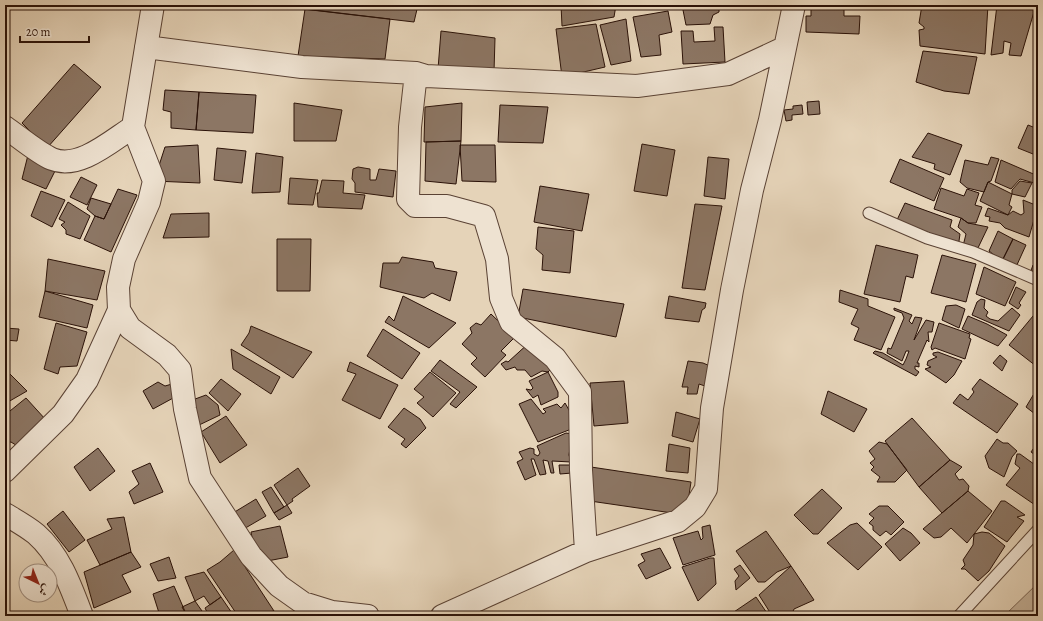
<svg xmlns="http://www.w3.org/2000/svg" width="1043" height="621" font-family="Alegreya,Amiri,serif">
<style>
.green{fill:#c5b29a;stroke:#786251}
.building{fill:#8c7664;stroke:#2b1208}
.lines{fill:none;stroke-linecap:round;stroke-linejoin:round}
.service-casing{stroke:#5a4234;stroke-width:13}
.minor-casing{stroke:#5a4234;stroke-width:24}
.service{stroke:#eee2d1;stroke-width:11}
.minor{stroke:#eee2d1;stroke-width:22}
</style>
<rect width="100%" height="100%" fill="#e5d3b8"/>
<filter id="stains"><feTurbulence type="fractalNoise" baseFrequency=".005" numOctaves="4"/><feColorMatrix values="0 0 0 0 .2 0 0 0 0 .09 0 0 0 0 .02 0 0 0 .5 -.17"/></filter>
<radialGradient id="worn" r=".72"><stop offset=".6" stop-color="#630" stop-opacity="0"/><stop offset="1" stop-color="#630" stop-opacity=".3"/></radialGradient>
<path class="green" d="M 1038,583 L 1038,616 L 1004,616 Z"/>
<path class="building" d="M 287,5 L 418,5 L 414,22 L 286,7 Z
M 561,5 L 616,5 L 614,17 L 562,26 Z
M 682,5 L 719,5 L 719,12 L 713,15 L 710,24 L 686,25 Z
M 811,5 L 844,5 L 844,16 L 860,16 L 859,34 L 806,32 L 806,16 L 811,16 Z
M 922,5 L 988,5 L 985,54 L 920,46 L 919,30 L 924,29 L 924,27 L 919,23 Z
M 997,5 L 1036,5 L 1021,56 L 1009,55 L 1011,43 L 1004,41 L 1003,53 L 991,55 Z
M 305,9 L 390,19 L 385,59 L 298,56 Z
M 668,11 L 672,32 L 659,35 L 661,55 L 641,57 L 633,17 Z
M 626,19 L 631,61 L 611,65 L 600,25 Z
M 596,24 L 605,67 L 562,77 L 556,29 Z
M 714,27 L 723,27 L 725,62 L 683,64 L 681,31 L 693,31 L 694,42 L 715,41 Z
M 441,31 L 495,38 L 494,72 L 438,69 Z
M 923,51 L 977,57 L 969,94 L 944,91 L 916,82 Z
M 74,64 L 101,87 L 47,148 L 22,123 Z
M 165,90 L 199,92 L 196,130 L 171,128 L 171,112 L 163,110 Z
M 199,92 L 256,95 L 253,133 L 196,130 Z
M 819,101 L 820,114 L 808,115 L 807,102 Z
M 294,103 L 342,110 L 336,141 L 294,141 Z
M 462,103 L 461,141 L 424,142 L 425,107 Z
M 500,105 L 548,107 L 543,143 L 498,142 Z
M 802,105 L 803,114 L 792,115 L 792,120 L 786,121 L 784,110 L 793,109 L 793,106 Z
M 1028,125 L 1038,129 L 1038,156 L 1018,148 Z
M 928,133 L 962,145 L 950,175 L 934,169 L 935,164 L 912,157 Z
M 461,141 L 456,184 L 425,181 L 426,142 Z
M 642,144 L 675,150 L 667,196 L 634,191 Z
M 198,145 L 200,183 L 154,181 L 165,147 Z
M 460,145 L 495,145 L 496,182 L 462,181 Z
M 217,148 L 246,151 L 242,183 L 214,180 Z
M 256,153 L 283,157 L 280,192 L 252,193 Z
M 28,155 L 56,169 L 46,189 L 22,179 Z
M 708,157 L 729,159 L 725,199 L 704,196 Z
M 991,157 L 999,159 L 991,181 L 988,182 L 984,192 L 967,188 L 960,182 L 965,160 L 988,165 Z
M 900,159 L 944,178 L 934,201 L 890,182 Z
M 1001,160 L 1038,176 L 1038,184 L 1020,179 L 1011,189 L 995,182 Z
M 358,167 L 370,169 L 370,180 L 376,180 L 379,169 L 396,171 L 393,197 L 355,192 L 355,183 L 352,179 L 353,169 Z
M 81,177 L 97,185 L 87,205 L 70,197 Z
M 290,178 L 318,180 L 313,205 L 288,204 Z
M 322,180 L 344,181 L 343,193 L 365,195 L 362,209 L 318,207 L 317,193 L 319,193 Z
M 1020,181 L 1032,183 L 1025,197 L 1012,194 L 1012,190 Z
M 988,182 L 1012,194 L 1009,205 L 1012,207 L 1008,215 L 980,201 Z
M 540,186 L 589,194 L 582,231 L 534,222 Z
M 941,188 L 964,196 L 967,189 L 979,193 L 975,205 L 982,207 L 976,223 L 968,223 L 961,218 L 934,209 Z
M 118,189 L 137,195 L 111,252 L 84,240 L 95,216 L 104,219 Z
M 41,191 L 65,200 L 52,227 L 31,216 Z
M 91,198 L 111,204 L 104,219 L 95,216 L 87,209 Z
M 1023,200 L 1038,206 L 1029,237 L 1005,228 L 1000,223 L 989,221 L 990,217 L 985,216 L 988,208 L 1008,215 L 1013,211 L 1021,215 L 1024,213 Z
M 68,202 L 90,216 L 80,239 L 66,234 L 66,230 L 61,225 L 65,222 L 59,219 Z
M 905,203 L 952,220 L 950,227 L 960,234 L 958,248 L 897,220 Z
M 695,204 L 722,206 L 705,290 L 682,288 Z
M 209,213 L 209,237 L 163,238 L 171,214 Z
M 961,218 L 968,223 L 988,227 L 977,250 L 963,246 L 966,234 L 958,227 Z
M 538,227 L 574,231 L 570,273 L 542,270 L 543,255 L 536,249 Z
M 998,231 L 1013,239 L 1002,261 L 989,251 Z
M 277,239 L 311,239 L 310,291 L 277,291 Z
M 1013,239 L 1026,245 L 1016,267 L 1002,261 Z
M 876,245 L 918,255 L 913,278 L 906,276 L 900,302 L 864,294 Z
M 942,255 L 976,264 L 966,302 L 931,293 Z
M 402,257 L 433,262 L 435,268 L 457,272 L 450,301 L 432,293 L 424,298 L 380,287 L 383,263 L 399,263 Z
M 48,259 L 105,271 L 97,300 L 45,291 Z
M 1033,265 L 1038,266 L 1038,280 L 1029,276 Z
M 984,267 L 1016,282 L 1005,306 L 976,294 Z
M 1016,287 L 1026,292 L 1019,303 L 1021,305 L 1018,309 L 1009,303 Z
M 523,289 L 624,304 L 616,337 L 518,317 Z
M 840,290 L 868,299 L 868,306 L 895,317 L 881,350 L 854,340 L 859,328 L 851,324 L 858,309 L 839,302 Z
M 45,291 L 93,305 L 87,328 L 39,317 Z
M 403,296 L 456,323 L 429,348 L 385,322 L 389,316 L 394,321 Z
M 669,296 L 706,303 L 705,308 L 702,310 L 699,322 L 665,318 Z
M 981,299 L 985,300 L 984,308 L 988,312 L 986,316 L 990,319 L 998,321 L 1012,308 L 1020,315 L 1009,331 L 972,315 L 977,302 Z
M 956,305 L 965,309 L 959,328 L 942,320 L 946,306 Z
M 894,308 L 912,315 L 909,321 L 912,324 L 915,317 L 922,318 L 914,340 L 926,320 L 934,322 L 932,332 L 928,332 L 929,342 L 927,340 L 917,363 L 919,363 L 919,367 L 915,366 L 915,369 L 919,372 L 916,376 L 873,353 L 875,351 L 883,353 L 903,365 L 906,359 L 909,351 L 906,351 L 902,361 L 887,353 L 888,348 L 891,349 L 904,318 L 902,313 L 894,310 Z
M 1038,310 L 1038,363 L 1036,366 L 1009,345 Z
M 491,314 L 515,337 L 501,351 L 506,355 L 485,377 L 471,364 L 477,358 L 462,344 L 472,333 L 470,328 L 476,323 L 481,325 Z
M 968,316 L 987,324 L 1007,335 L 998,346 L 962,329 Z
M 56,323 L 87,332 L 77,366 L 60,367 L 58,374 L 44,369 Z
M 939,323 L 970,334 L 969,338 L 971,339 L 965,359 L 935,348 L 932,350 L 931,347 Z
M 251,326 L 312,352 L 293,378 L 241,345 L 249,333 Z
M 5,328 L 19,329 L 17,341 L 5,340 Z
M 383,329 L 420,353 L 402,379 L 367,356 Z
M 530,342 L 553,367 L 548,372 L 542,371 L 531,377 L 525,370 L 517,370 L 515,367 L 506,370 L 501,364 L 506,361 L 508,362 Z
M 231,349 L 280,377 L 271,394 L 233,369 Z
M 938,352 L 962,361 L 954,375 L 946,383 L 925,369 L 931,367 L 927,365 L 928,361 L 937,357 L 933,355 L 933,353 Z
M 1000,355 L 1007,361 L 1002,371 L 993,363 Z
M 440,360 L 477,387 L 456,408 L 450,404 L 460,392 L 431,371 Z
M 688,361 L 703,363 L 710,366 L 705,386 L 699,384 L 697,394 L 687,394 L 688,387 L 682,387 Z
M 350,362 L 398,385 L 380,419 L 342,400 L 356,374 L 347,371 Z
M 5,369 L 27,391 L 8,402 L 5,399 Z
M 430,372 L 456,393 L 433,417 L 417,403 L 424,397 L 414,389 Z
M 548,372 L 558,392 L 558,397 L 541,405 L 538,395 L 533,398 L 526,389 L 531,390 L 533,388 L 529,381 Z
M 221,379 L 241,394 L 228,411 L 209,393 Z
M 980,379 L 1018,404 L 997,433 L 953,403 L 960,394 L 968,400 L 974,392 L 972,389 Z
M 624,381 L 628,423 L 594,426 L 590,383 Z
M 158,382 L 165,386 L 172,384 L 175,397 L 153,409 L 143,391 Z
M 1038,387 L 1038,410 L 1035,414 L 1026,407 Z
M 828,391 L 867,409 L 854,432 L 821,414 Z
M 206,395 L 218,405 L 220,415 L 197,426 L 187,402 Z
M 26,398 L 46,420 L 19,447 L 11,442 L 5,443 L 5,415 Z
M 531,399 L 543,414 L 546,412 L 543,409 L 557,404 L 561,408 L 565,403 L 573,417 L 574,428 L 538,442 L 519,404 Z
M 404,408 L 420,419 L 426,428 L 406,448 L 401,444 L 405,439 L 388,427 Z
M 676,412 L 700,419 L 693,442 L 672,436 Z
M 226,416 L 247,445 L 220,463 L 201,432 Z
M 912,418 L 950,460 L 919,487 L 885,441 Z
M 566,433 L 572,434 L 569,455 L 571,462 L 552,461 L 554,473 L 551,473 L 548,461 L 543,460 L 546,474 L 540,475 L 534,459 L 531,459 L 536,475 L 525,480 L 517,462 L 523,459 L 519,452 L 530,448 L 534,449 L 534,454 L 538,456 L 540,453 L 537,446 Z
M 997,439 L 1003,443 L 1008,443 L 1017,451 L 1012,457 L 1004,477 L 989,468 L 985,456 Z
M 879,442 L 887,444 L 907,470 L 895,482 L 877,482 L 880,477 L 871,470 L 874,467 L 870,463 L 875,459 L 869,451 Z
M 1038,442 L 1038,457 L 1031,452 Z
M 669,444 L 690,448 L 688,473 L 666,471 Z
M 98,448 L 115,471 L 90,491 L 74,467 Z
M 1017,454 L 1020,454 L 1038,467 L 1038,507 L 1006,485 L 1020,468 L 1015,464 Z
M 950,460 L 962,467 L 955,474 L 959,480 L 963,479 L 969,486 L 968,491 L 942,513 L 919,487 Z
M 150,463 L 163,492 L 134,504 L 129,492 L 139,484 L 132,471 Z
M 559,465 L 571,465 L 572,473 L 560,474 Z
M 591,467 L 691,482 L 686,515 L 590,501 Z
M 298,468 L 310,486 L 292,499 L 293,501 L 287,505 L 274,485 Z
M 271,487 L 284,507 L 274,513 L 262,492 Z
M 822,489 L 842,508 L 818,534 L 813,534 L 794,515 Z
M 968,491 L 992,511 L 967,543 L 951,528 L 941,537 L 934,538 L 923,529 Z
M 256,499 L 266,516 L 242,530 L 233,513 Z
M 1001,501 L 1005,501 L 1025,515 L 1017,517 L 1024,521 L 1007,542 L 984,527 Z
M 287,505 L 292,513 L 279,520 L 274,513 Z
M 879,506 L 888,506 L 904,522 L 891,535 L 886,531 L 880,536 L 873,530 L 873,526 L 869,523 L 874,518 L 869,514 Z
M 63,511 L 85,540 L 69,552 L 47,524 Z
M 124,517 L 131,552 L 100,565 L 87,540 L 112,529 L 107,519 Z
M 857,523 L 882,547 L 858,570 L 827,543 L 850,525 Z
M 710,525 L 715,555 L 683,565 L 673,538 L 698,531 L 701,540 L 703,538 L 702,527 Z
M 280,526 L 288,557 L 257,563 L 251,532 Z
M 903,528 L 911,533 L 920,543 L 900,561 L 885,544 Z
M 766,531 L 791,566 L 777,572 L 765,582 L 758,582 L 736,551 Z
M 982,532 L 989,533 L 1005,546 L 989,571 L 978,581 L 965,569 L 961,569 L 965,565 L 963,560 L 973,545 L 974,534 Z
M 660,548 L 671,568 L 646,579 L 638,565 L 645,561 L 641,554 Z
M 234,550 L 274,611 L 251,616 L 238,616 L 207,570 L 220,562 Z
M 131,552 L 141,567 L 122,575 L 131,592 L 94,608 L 84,572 Z
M 169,557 L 176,578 L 158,581 L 150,564 Z
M 710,558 L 714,558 L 716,584 L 698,601 L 682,567 Z
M 740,565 L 750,578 L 736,590 L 735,581 L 739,576 L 734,569 Z
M 791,566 L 814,600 L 794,609 L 791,616 L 771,614 L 759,595 Z
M 204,572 L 221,597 L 210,605 L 204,596 L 195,601 L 185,577 Z
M 174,586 L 187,616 L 160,616 L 153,594 Z
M 221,597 L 234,616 L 209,616 L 205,608 Z
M 756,597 L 769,616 L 728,616 Z
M 195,601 L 202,611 L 205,616 L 187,616 L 182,607 Z"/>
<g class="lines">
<defs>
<path id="service" d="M 869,213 L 927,238 L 973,252 L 1038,280
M 959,616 L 1038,530"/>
<path id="minor" d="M 153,5 L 133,127 L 154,181 L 149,202 L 124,259 L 118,287 L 119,310 L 130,328 L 167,355 L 180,370 L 185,409 L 200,478 L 251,556 L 279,586 L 303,603 L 332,612 L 368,616
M 146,47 L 302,67 L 416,73 L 426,76 L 637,86 L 728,74 L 784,48
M 416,73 L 410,127 L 408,199 L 415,206 L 447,206 L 484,216 L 497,259 L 501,298 L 511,322 L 555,358 L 580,392 L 581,470 L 586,551
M 5,127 C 18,136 38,153 52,159 C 79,170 111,141 133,127
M 5,471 L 63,414 L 87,380 L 119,310
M 5,514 C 15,520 26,526 36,534 C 60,555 71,587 82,616
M 442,616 L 586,551 L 678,521 L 695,507 L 706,489 L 712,408 L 732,290 L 752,190 L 770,120 L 794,5"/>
</defs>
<use href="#service" class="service-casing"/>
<use href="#minor" class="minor-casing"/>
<use href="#service" class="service"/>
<use href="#minor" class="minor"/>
</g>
<rect width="1043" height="621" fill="none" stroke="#e5d3b8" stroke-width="20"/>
<rect x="6" y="6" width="1031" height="609" fill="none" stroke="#2b1208" stroke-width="2"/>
<rect x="10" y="10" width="1023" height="601" fill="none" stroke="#2b1208"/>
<g transform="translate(38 583) rotate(137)"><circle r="19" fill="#eee2d1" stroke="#a08f81"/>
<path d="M0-3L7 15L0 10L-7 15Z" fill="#8f2418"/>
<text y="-6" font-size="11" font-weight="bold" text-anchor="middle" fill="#2b1208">ش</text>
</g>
<path d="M20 36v6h69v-6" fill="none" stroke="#2b1208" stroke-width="2"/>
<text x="26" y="36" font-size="12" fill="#2b1208" stroke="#eee2d1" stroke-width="3" paint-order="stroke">20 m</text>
<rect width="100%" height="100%" filter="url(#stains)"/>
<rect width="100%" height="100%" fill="url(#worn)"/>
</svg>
